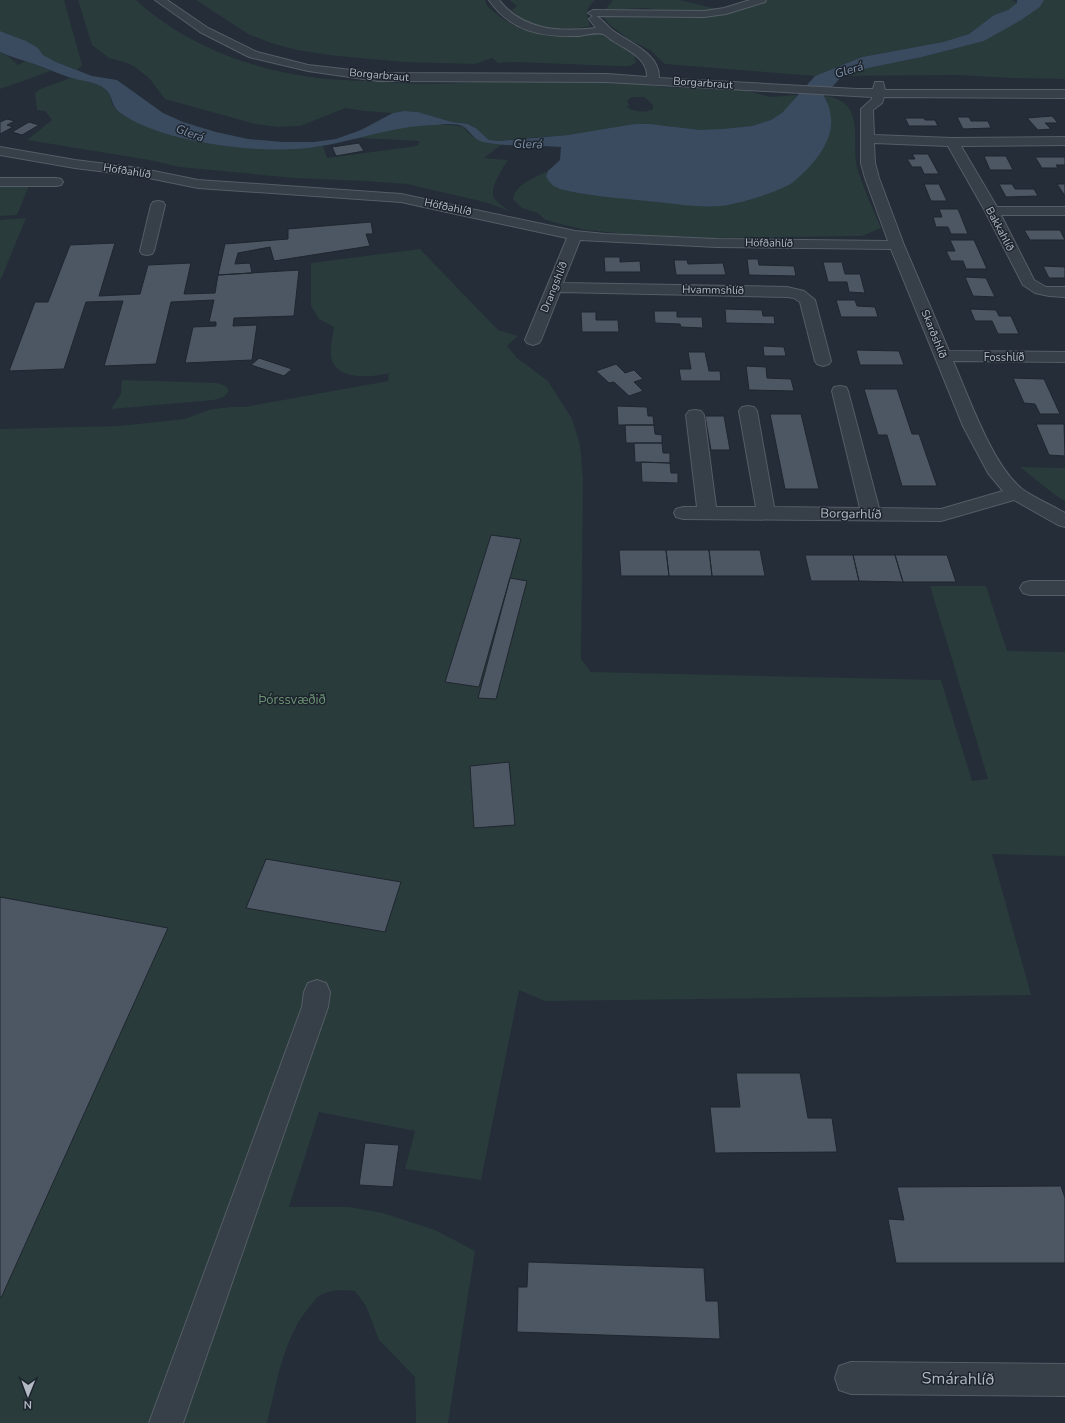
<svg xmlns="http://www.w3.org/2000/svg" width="1065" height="1423" font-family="'Nunito Sans',sans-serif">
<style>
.green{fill:#293b3b;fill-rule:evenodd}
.water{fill:#3b4b5f}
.building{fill:#4c5763;stroke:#1f262f}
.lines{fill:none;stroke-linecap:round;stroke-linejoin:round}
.minor-casing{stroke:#555d66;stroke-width:2}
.minor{fill:#373f48;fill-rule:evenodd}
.labels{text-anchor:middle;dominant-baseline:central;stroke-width:3;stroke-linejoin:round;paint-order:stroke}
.far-street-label{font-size:11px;fill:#b2bac4;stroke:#1d242d}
.far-water-label{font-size:12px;font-style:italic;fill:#7d91aa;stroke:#1d242d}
.street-label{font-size:13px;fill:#b2bac4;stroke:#1d242d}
.park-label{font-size:13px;fill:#6c9374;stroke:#1d242d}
.near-street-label{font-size:16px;fill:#b2bac4;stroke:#1d242d}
</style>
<rect width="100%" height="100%" fill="#242d38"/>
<path class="green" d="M 0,0 L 64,0 L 82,65 L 77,70 L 56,62 L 43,55 L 38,48 L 9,34 L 0,31 Z
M 78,0 L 136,0 C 184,44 247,68 311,77 C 329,80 348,80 366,81 C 407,84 449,85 490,81 L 629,82 L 662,87 L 744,90 L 771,97 L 797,95 C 793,101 789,109 782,114 C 763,128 723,131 699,130 C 681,129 663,124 645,125 C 619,127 594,132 569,135 C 546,137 522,138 499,141 L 489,140 L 477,129 L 468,124 L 452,122 L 418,112 L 404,111 L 393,113 L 364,111 L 346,108 L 300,126 L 278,127 L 255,124 L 165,99 L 149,78 L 135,67 L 127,63 L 109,58 L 92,45 ZM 633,97 L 644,97 L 653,105 L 653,109 C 644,113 637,112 628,108 L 627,106 L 630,105 L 627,102 L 630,98 Z
M 196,0 L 485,0 L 487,6 L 503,19 L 518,28 L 540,33 L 601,33 L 633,49 L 636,63 L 630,66 L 617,66 L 514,62 L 498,63 L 492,58 L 475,64 L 404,62 L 337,56 L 297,50 L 271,43 L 248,34 Z
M 509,0 L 595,0 C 585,10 586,13 590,26 C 573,30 532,30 519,17 C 516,15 514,12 512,10 L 517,6 Z
M 613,0 L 680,0 L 716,9 L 709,11 L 666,11 L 645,8 L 605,10 Z
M 764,0 L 1011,0 L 1017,3 L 1008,10 L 994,15 L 969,34 L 943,42 L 862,57 L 815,76 L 665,64 L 650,50 L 630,40 L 610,25 L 601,14 L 675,17 L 701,16 Z
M 1044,0 L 1065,0 L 1065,79 L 1011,78 L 957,75 L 842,76 L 868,68 L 922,57 L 984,41 L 1040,7 Z
M 0,52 L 8,56 L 18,65 L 26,61 L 51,71 L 0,89 Z
M 70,78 C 81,80 99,82 107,91 C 112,96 110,102 114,107 C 116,111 125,116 129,118 C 181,147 264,152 323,146 L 327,158 L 417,146 L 420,141 L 358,138 C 392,128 428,120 463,127 L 473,137 L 481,141 L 502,144 L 484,158 L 508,160 C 503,168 489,188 494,198 C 497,203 505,207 509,211 L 488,203 L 407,184 L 364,181 L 294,178 L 179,167 L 149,160 L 27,140 L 52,120 L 45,111 L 37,110 L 35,93 L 40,89 Z
M 824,96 C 868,101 850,140 858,170 C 864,190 873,209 881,228 L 862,236 L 714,238 L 636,235 L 586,230 L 556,223 L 544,219 L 538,213 L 522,208 L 513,199 C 516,183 535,178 548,171 L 546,176 L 574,192 L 703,206 L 733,204 L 828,102 Z
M 30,183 L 17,215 L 0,216 L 0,184 Z
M 26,218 L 1,279 L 0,279 L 0,220 Z
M 420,249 L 498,330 L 518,336 L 507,346 L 517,358 L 548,381 L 572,419 L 580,445 L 583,479 L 581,659 L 591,672 L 941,680 L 972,781 L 988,779 L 930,586 L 986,586 L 1007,651 L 1065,652 L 1065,856 L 992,854 L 1031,995 L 545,1001 L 519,990 L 481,1180 L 405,1169 L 415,1131 L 319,1112 L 289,1207 L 349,1207 L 383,1213 L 435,1230 L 475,1251 L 448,1423 L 416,1423 L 415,1377 L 379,1340 L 366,1306 L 355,1291 C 344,1290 330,1289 319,1296 C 316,1298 313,1302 311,1305 C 283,1337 277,1383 267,1423 L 0,1423 L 0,429 L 119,426 L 184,419 L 212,409 L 232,407 L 245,407 L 388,381 L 389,373 C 372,378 333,381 331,355 C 330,346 333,336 334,327 L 319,319 L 311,306 L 311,263 Z
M 122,380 L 217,383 L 226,386 L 229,391 L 224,397 L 214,400 L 111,409 L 121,394 Z
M 1020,467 L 1065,468 L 1065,501 L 1055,495 Z"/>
<path class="water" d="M 1017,0 L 1044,0 L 1040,7 L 1021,20 L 984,41 L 922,57 L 868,68 L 842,76 L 824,96 C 835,116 833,133 821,152 C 814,163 802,175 792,183 C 776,193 738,204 720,206 C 696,208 671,203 647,201 C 618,198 588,196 560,189 C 553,186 549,183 546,176 L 548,171 L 560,160 L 561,147 C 535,145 508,147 483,142 C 474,140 471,132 464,127 C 457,123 445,124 437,125 C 388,125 343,147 294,149 C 246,152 158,141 119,112 C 111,106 113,95 105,89 C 95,81 80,81 68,77 C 56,73 46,68 34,64 C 23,60 11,57 0,52 L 0,31 L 26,41 L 38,48 L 43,55 L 56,62 L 92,76 L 117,80 L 163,113 L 183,122 L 216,132 L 248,139 L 283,142 L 314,142 L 336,139 L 361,130 L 393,113 L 404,111 L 418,112 L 452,122 L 468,124 L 477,129 L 489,140 L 499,141 L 568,135 L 635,124 L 650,124 L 700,130 L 723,129 L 752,126 L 771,120 L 782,113 L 815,76 L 862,57 L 943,42 L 969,34 L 994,15 L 1008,10 L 1017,3 Z"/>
<path class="building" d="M 1052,116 L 1058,123 L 1045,123 L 1051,129 L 1038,130 L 1027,118 Z
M 957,117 L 969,117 L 971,121 L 988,121 L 991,128 L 963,129 Z
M 905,118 L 924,118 L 925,120 L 935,120 L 938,126 L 909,126 Z
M 7,119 L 15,121 L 7,125 L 13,127 L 0,134 L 0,122 Z
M 29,122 L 39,125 L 22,135 L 12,132 Z
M 359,143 L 364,151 L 336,156 L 332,147 Z
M 912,154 L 928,154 L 939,174 L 924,174 L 921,167 L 912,167 L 907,159 L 915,159 Z
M 984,156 L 1006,156 L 1013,170 L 990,170 Z
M 1035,157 L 1065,157 L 1065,165 L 1056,165 L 1058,168 L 1042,168 Z
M 924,184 L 939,184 L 947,201 L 931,201 Z
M 999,184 L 1012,184 L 1015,189 L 1034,189 L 1038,196 L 1006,197 Z
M 1057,184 L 1065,184 L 1065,196 Z
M 939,209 L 958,209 L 968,234 L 951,234 L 948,227 L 936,227 L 933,217 L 942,217 Z
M 371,222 L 373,234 L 366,234 L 370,246 L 274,261 L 270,247 L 238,253 L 235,264 L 250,263 L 252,273 L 218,275 L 225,244 L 288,239 L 288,229 Z
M 1024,230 L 1060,230 L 1065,240 L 1030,240 Z
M 950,240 L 974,240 L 987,269 L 966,269 L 963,261 L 951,261 L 946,251 L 955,251 Z
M 115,243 L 99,296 L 140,294 L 148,265 L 191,263 L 184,294 L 215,293 L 218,275 L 299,270 L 294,316 L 234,318 L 233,326 L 257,325 L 252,360 L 185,363 L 193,327 L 216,326 L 216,322 L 209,322 L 214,300 L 171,302 L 156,364 L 104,366 L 123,301 L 86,302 L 64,369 L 9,371 L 35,302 L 48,302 L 70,245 Z
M 604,257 L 620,257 L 620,262 L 640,261 L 641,272 L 605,272 Z
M 747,259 L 758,259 L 759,265 L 794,266 L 796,276 L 749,275 Z
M 674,260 L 687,260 L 688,264 L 723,263 L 726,275 L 676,275 Z
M 823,262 L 842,262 L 845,274 L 860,274 L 865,293 L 849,292 L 847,282 L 828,282 Z
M 1043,266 L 1065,267 L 1065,278 L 1049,278 Z
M 965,277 L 986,278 L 995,297 L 973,296 Z
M 836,300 L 855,300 L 857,306 L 875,307 L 878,317 L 841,317 Z
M 725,309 L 762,310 L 763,316 L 774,316 L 775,324 L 726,323 Z
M 970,309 L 996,310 L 999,316 L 1011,316 L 1019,334 L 998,334 L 992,321 L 975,321 Z
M 654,311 L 677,311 L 677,317 L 702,317 L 703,328 L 681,327 L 680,324 L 655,323 Z
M 581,312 L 596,312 L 596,320 L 618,320 L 619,332 L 582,332 Z
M 763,346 L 784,347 L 786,356 L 764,356 Z
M 856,350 L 899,351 L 904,365 L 860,365 Z
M 688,352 L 705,352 L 709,371 L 720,371 L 721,381 L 681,381 L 679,369 L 691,369 Z
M 259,358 L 292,369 L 284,376 L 251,365 Z
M 616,364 L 625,373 L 634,370 L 643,379 L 634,382 L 643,391 L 629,396 L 614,382 L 609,383 L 596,371 Z
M 746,366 L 766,367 L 767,378 L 791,379 L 794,391 L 749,390 Z
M 1013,378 L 1044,379 L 1060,414 L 1040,414 L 1035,404 L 1024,403 Z
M 864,389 L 897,389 L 912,434 L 919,434 L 937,486 L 902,486 L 887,435 L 878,435 Z
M 617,406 L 647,407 L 648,416 L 653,416 L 654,425 L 618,425 Z
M 770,414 L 801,414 L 819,489 L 785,489 Z
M 705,416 L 724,416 L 730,450 L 711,450 Z
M 1036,424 L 1064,424 L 1065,456 L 1049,455 Z
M 625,425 L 654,425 L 655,434 L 662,435 L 662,443 L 626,443 Z
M 634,443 L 662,443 L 663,453 L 670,453 L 670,463 L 635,462 Z
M 641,462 L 670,463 L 671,473 L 678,473 L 678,483 L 642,482 Z
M 491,535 L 521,539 L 479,687 L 445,682 Z
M 619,550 L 666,550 L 669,576 L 621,576 Z
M 666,550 L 709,550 L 712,576 L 669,576 Z
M 709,550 L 760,550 L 765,576 L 712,576 Z
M 805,555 L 853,555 L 859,581 L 811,581 Z
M 853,555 L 895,555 L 903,582 L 859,581 Z
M 895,555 L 947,555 L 956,582 L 903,582 Z
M 510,578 L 527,581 L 496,699 L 478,698 Z
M 509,762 L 515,825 L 474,828 L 470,766 Z
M 266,859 L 401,882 L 385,932 L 246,908 Z
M 0,897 L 168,928 L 1,1298 L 0,1297 Z
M 736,1073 L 800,1073 L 808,1118 L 832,1118 L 837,1152 L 715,1153 L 710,1107 L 740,1107 Z
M 365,1143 L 399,1145 L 393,1187 L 359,1185 Z
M 1061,1186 L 1065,1198 L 1065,1263 L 896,1263 L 888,1219 L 904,1220 L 897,1187 Z
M 528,1262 L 704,1268 L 706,1301 L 718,1301 L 720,1339 L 517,1332 L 518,1287 L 527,1287 Z"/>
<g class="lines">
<defs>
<path id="minor" d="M 155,0 L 167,0 L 208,28 L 257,52 L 308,65 L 378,73 L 607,74 L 647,77 C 648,58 627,50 613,41 C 610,39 606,35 603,34 C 597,32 585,35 579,36 C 541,37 511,32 489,0 L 499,0 C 523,31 560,32 596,28 L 589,19 L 593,16 L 588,13 L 593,10 L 704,11 L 724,8 L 750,0 L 766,0 L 765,2 L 726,14 L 704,17 L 596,16 C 602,19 607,26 612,30 C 629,43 660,53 659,78 L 857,89 L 873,89 L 875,82 L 883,82 L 885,90 L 1065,90 L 1065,98 L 884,97 L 882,103 L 873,110 L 874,135 L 952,138 L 1065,137 L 1065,145 L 961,146 L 997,207 L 1065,207 L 1065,215 L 1001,215 L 1034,280 L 1046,287 L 1065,287 L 1065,297 L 1049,296 L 1035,293 L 1023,285 L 985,211 L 948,146 L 874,143 L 875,163 L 879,178 L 904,245 L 949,351 L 1065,352 L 1065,362 L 953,361 C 969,397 992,465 1022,489 C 1035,498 1051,505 1065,513 L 1065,527 L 1058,525 L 1014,500 L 941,521 L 683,519 L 676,517 L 674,513 L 676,509 L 683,507 L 697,507 L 686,415 L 689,411 L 695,410 L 701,411 L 704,415 L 716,507 L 756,507 L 739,411 L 742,407 L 748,406 L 754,407 L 757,411 L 774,507 L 860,508 L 832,391 L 834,387 L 840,386 L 846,387 L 848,391 L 879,508 L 941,509 L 1003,491 L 988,473 L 963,426 L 891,249 L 716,247 L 580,240 L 563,283 L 787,287 L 804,291 L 815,300 L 831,361 L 829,364 L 823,366 L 817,364 L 815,361 L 800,302 L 794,298 L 787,297 L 560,292 L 541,340 L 539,343 L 533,345 L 527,343 L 525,340 L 567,238 L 401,202 L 198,188 L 139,176 L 75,168 L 0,155 L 0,147 L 75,160 L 139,168 L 198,180 L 401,194 L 575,231 L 605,234 L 716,239 L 888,241 L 865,178 L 861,163 L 861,109 L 872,99 L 872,97 L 607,82 L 378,81 L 308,71 L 249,57 L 200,32 Z
M 0,178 L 56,178 L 61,179 L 63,182 L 61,185 L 56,186 L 0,186 Z
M 158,201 L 163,202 L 165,205 L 154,251 L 152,254 L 147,255 L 142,254 L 140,251 L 151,205 L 153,202 Z
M 1030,581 L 1065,581 L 1065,595 L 1030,595 L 1023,593 L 1020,588 L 1023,583 Z
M 317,980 L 326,983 L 330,992 L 328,1007 L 183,1423 L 149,1423 L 302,1007 L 304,992 L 308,983 Z
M 851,1362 L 1065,1364 L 1065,1396 L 851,1394 L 839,1390 L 835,1378 L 839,1366 Z"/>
</defs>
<use href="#minor" class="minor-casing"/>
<use href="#minor" class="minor"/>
</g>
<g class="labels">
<g class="far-street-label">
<text transform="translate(379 75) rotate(5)">Borgarbraut</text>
<text transform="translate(703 83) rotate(4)">Borgarbraut</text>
<text transform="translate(127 171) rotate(9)">Höfðahlíð</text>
<text transform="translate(448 207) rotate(12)">Höfðahlíð</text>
<text transform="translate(1000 229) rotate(62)">Bakkahlíð</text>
<text transform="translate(769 243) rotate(1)">Höfðahlíð</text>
<text transform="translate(554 287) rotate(-68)">Drangshlíð</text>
<text transform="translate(713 290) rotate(1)">Hvammshlíð</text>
<text transform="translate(934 334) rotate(68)">Skarðshlíð</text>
<text x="1004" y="357">Fosshlíð</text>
</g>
<g class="far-water-label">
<text transform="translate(849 70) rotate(-17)">Glerá</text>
<text transform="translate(190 133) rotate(20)">Glerá</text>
<text transform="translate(528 144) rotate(1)">Glerá</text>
</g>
<g class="street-label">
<text transform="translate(851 514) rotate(1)">Borgarhlíð</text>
</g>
<g class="park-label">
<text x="292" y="700">Þórssvæðið</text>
</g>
<g class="near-street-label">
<text transform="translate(958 1379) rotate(1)">Smárahlíð</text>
</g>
</g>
<g transform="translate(28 1395) rotate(181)" stroke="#1d242d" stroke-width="3" paint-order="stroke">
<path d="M0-3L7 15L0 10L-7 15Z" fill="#b2bac4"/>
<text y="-6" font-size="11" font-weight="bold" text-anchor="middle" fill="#b2bac4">N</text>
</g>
</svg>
